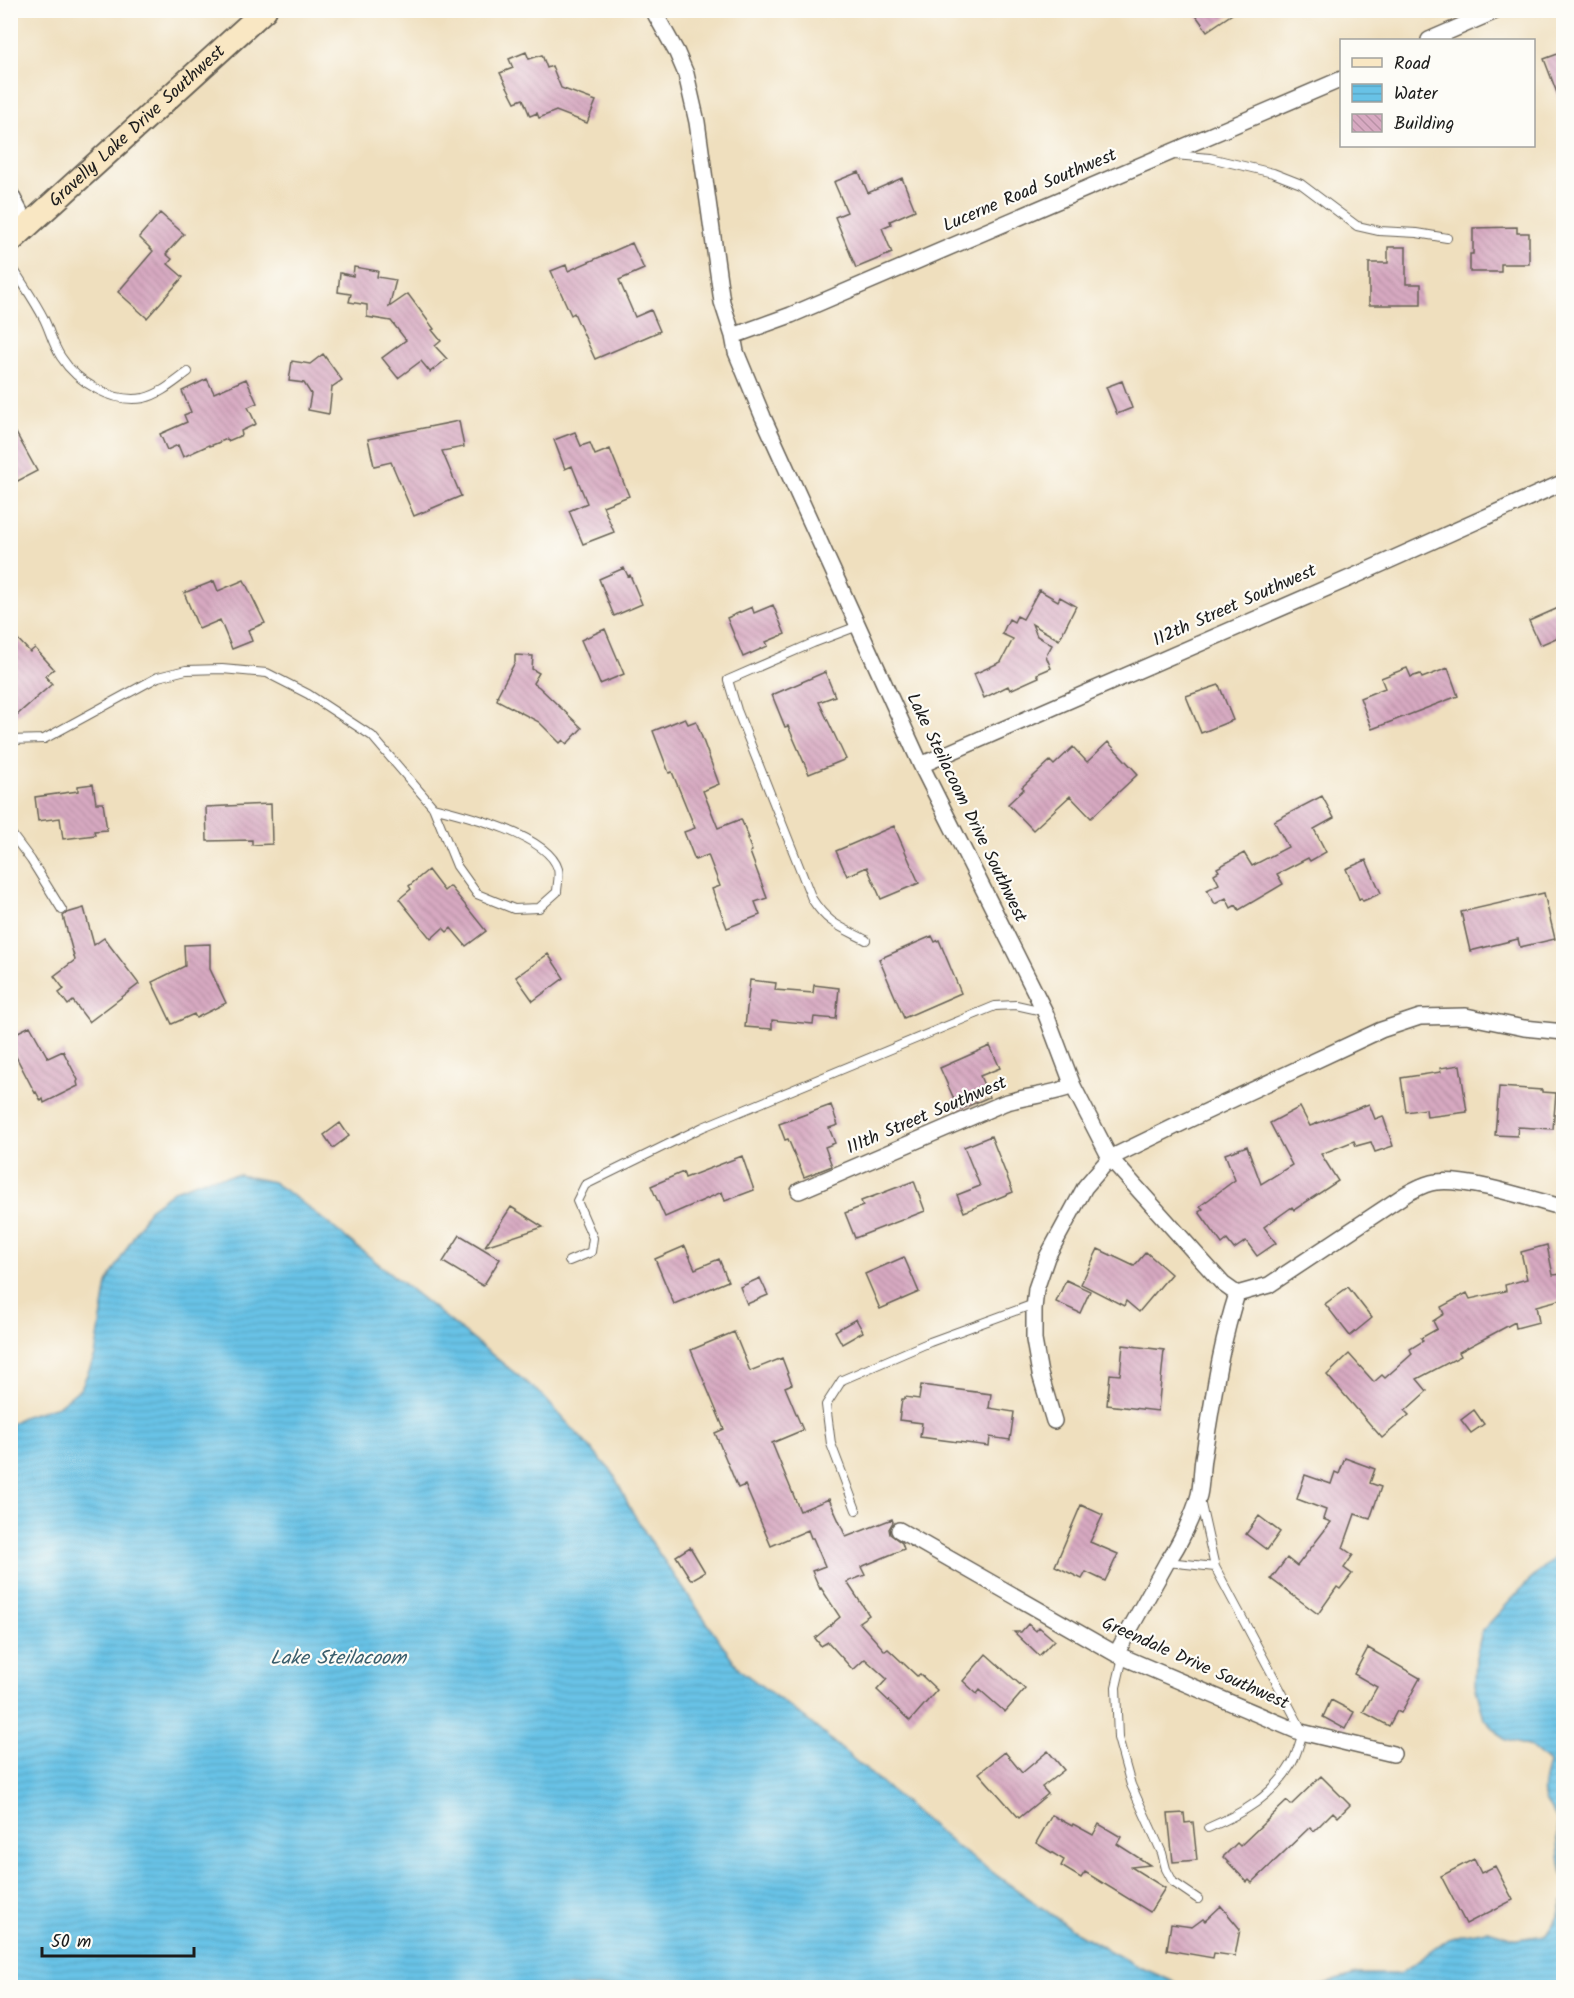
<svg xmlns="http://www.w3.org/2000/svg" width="1574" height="1998" font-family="Kalam,sans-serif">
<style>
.water{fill:url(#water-rules);stroke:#426f81;stroke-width:1.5}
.building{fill:url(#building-back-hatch)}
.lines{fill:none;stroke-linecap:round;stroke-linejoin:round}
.service-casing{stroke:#666055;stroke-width:10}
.minor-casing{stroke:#666055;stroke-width:18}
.secondary-casing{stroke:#666055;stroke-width:26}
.service{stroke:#fff;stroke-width:8}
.minor{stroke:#fff;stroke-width:15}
.secondary{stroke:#f9e7c3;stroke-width:22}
.labels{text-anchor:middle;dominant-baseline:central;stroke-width:4.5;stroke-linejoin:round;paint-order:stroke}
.street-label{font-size:18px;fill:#1c1c1c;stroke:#fdfcf7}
.water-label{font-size:20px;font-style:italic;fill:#3a5e6d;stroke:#fdfcf7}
</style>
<defs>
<pattern id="water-rules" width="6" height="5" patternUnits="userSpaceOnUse" patternTransform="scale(1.5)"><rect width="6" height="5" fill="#68c2e6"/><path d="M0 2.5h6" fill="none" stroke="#5aa6c5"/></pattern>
<pattern id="building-back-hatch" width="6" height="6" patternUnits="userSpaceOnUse" patternTransform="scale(1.5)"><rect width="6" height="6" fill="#d7a9c1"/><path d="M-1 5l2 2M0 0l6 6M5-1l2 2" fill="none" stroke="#b891a5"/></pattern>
</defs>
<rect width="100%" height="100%" fill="#fdfcf7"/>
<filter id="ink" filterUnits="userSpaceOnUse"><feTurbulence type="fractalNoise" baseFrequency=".0167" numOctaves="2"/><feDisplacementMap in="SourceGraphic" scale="12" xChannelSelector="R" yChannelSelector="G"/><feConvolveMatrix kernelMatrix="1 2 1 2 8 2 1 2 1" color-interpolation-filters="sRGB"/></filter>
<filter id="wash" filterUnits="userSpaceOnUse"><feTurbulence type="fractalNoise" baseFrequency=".008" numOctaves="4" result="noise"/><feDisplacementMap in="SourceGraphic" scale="24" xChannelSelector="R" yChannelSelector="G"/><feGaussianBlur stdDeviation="1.35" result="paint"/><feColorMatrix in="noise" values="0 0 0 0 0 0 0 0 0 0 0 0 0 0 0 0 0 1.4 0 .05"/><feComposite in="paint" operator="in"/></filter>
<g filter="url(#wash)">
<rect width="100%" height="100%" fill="#efdfbe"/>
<path class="water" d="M 239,1175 L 273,1182 L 300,1201 L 541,1394 L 613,1473 L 630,1508 L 651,1542 L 740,1670 L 806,1719 L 957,1847 L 1076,1932 L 1135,1965 L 1186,1987 L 11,1987 L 11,1424 L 22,1417 L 58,1406 L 81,1388 L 95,1356 L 107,1283 L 149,1209 L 175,1190 L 205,1179 Z
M 1563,1550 L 1563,1877 C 1557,1858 1559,1840 1557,1821 C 1556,1813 1548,1808 1545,1800 C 1541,1789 1546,1774 1549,1763 L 1531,1747 L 1504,1739 L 1484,1718 L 1475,1685 L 1476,1657 L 1482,1631 L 1526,1584 Z
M 1563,1901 L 1563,1987 L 1315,1987 L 1356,1974 L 1400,1974 L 1449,1939 L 1464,1934 L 1488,1930 L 1518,1939 L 1546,1935 L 1559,1915 Z"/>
<g id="blocks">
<path class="building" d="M 1192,10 L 1238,10 L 1207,31 Z
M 526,52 L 529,59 L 542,55 L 547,68 L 552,66 L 561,88 L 596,101 L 587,123 L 556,111 L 539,118 L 537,113 L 530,116 L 523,99 L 515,102 L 500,73 L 513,68 L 509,59 Z
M 1563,52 L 1563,106 L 1562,106 L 1544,59 Z
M 859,172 L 868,193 L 902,178 L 915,210 L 890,221 L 891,224 L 882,228 L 892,253 L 856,268 L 835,217 L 847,212 L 834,182 Z
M 160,213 L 184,234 L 166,254 L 172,259 L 168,264 L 183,277 L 147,318 L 118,292 L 153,251 L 139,237 Z
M 1517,227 L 1517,233 L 1529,233 L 1529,264 L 1501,264 L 1501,272 L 1470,272 L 1470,254 L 1473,254 L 1473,228 Z
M 632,243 L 644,269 L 619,280 L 635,317 L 651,310 L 660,331 L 595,359 L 574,313 L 571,315 L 551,271 L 566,265 L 568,271 Z
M 1388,247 L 1406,247 L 1406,284 L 1421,284 L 1421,305 L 1369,305 L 1369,263 L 1388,263 Z
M 354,267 L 378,271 L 377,277 L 396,280 L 389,307 L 408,294 L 434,329 L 432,330 L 441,341 L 435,346 L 447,359 L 430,372 L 421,361 L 398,378 L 382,358 L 406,340 L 391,321 L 367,317 L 367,305 L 349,302 L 351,294 L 338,292 L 340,273 L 353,276 Z
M 323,354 L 342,380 L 332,387 L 329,414 L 308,410 L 311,394 L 304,383 L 289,381 L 292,361 L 310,364 Z
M 207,379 L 214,393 L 246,379 L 257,403 L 248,407 L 256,424 L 241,431 L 242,435 L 228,441 L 227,439 L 210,446 L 209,445 L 183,457 L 178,445 L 167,450 L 160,434 L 187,422 L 184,415 L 191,412 L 182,391 Z
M 1122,381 L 1132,408 L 1117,414 L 1106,387 Z
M 459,421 L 464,447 L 442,451 L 461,496 L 414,516 L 391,462 L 374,466 L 368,439 Z
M 10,422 L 37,471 L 10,485 Z
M 575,432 L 581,446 L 590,443 L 595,455 L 610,449 L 629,496 L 603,506 L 614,532 L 583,544 L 569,511 L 587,503 L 572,466 L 565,469 L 554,440 Z
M 624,568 L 628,576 L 630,575 L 642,604 L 614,616 L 599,579 Z
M 244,580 L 265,623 L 248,630 L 252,641 L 232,649 L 220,620 L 199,629 L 184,593 L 214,581 L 218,591 Z
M 1039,590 L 1058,601 L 1060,597 L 1076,606 L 1059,640 L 1032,624 L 1037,636 L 1052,645 L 1046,656 L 1051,668 L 1037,674 L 1039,677 L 1010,690 L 1008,686 L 984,698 L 974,674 L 1001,662 L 1013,639 L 1002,634 L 1009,619 L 1014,622 L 1017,616 L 1023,619 Z
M 773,605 L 785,634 L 766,642 L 768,646 L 743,657 L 727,618 L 752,607 L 754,613 Z
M 1563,606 L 1563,635 L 1540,645 L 1529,621 Z
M 605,629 L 624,674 L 600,684 L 581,640 Z
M 10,631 L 30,652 L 35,648 L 54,669 L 45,676 L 52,684 L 10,721 Z
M 515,655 L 533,656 L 532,669 L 539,673 L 533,683 L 539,687 L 582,728 L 567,744 L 563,740 L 560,743 L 539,722 L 497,700 L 498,697 L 497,696 L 515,662 Z
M 1407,668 L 1411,677 L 1420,674 L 1422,678 L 1448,668 L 1458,696 L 1372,729 L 1360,698 L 1385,688 L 1381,678 Z
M 825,672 L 835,696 L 819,702 L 846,759 L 809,774 L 788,726 L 785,727 L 772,695 Z
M 1219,685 L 1233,720 L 1201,733 L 1186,696 Z
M 685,718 L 688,724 L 696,721 L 719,784 L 703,791 L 718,828 L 741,819 L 749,838 L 747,838 L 752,851 L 750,852 L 767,898 L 755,902 L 760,915 L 727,928 L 712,889 L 720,886 L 708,855 L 695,860 L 684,832 L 695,828 L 672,772 L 669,773 L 653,731 Z
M 1108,742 L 1138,774 L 1091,818 L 1070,796 L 1033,830 L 1008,804 L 1024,789 L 1022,787 L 1050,761 L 1054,765 L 1073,747 L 1087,762 Z
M 93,784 L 96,803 L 103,803 L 107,830 L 94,831 L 95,835 L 63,839 L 60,818 L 38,821 L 35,797 L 78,791 L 78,786 Z
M 1322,796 L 1334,818 L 1314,829 L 1326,852 L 1310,861 L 1308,858 L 1277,874 L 1283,884 L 1239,910 L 1236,905 L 1231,908 L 1226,898 L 1215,904 L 1207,890 L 1219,884 L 1214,874 L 1219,871 L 1217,868 L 1244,853 L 1252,866 L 1288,847 L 1274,821 Z
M 271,804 L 272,844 L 252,845 L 252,840 L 207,841 L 206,807 Z
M 894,826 L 919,883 L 881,899 L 867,867 L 847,876 L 836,851 Z
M 1366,860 L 1381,893 L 1363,901 L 1361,898 L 1359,899 L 1346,869 Z
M 428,870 L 444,891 L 450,886 L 486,931 L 466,946 L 451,928 L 447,932 L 443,928 L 431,939 L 399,899 L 411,889 L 409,886 Z
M 1544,893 L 1555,939 L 1520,947 L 1518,939 L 1470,951 L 1461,912 Z
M 84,908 L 94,945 L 104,938 L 139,984 L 89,1022 L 73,1001 L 68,1005 L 59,993 L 64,989 L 54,976 L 75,960 L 63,916 L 67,913 Z
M 932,936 L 935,942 L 939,940 L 961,993 L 904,1018 L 879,959 Z
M 210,944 L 210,969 L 226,1003 L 196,1018 L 194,1014 L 172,1024 L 152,982 L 185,966 L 184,945 Z
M 548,954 L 564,978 L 533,1001 L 516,977 Z
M 750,980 L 776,983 L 775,990 L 813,993 L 814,985 L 839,988 L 836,1019 L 814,1017 L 813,1024 L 772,1020 L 772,1029 L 745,1027 Z
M 30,1026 L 48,1058 L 63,1051 L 78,1080 L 77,1082 L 78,1086 L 44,1103 L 43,1099 L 41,1101 L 36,1092 L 35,1093 L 10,1045 L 10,1036 Z
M 990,1046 L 1000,1068 L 980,1076 L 989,1097 L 959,1110 L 940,1068 Z
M 1460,1065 L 1467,1112 L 1427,1117 L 1426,1109 L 1406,1112 L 1401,1078 L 1441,1072 L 1440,1068 Z
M 1499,1087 L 1542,1090 L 1542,1092 L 1556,1093 L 1553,1129 L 1518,1127 L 1517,1136 L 1495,1135 Z
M 1369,1104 L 1375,1119 L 1383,1116 L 1393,1146 L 1375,1152 L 1371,1142 L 1356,1146 L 1354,1141 L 1321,1154 L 1338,1181 L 1294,1210 L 1292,1207 L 1264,1227 L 1276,1243 L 1257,1256 L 1246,1241 L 1234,1249 L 1227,1240 L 1222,1244 L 1199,1212 L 1203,1209 L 1200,1206 L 1235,1180 L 1225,1154 L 1247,1146 L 1261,1184 L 1292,1165 L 1270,1123 L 1300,1107 L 1310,1126 Z
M 831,1105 L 838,1125 L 829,1128 L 835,1143 L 825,1147 L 832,1166 L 804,1177 L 788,1139 L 785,1140 L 779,1124 Z
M 340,1123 L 349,1136 L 333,1148 L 324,1135 Z
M 991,1136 L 1013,1192 L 964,1212 L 957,1195 L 980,1186 L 964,1147 Z
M 742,1156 L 754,1190 L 725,1201 L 722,1192 L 665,1217 L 651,1186 L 683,1172 L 685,1178 Z
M 914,1181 L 925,1211 L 855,1238 L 845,1213 L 863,1206 L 861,1201 Z
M 511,1207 L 543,1227 L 485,1246 Z
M 460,1235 L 500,1259 L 483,1286 L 443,1262 Z
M 1547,1245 L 1553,1275 L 1563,1274 L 1563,1299 L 1536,1306 L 1539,1322 L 1516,1328 L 1515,1322 L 1459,1352 L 1461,1356 L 1417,1379 L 1427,1391 L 1405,1411 L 1409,1415 L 1382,1438 L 1327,1375 L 1349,1354 L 1374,1382 L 1382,1375 L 1385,1378 L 1412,1354 L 1410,1349 L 1423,1341 L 1421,1338 L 1437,1329 L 1433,1321 L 1444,1314 L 1441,1307 L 1467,1293 L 1470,1299 L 1506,1291 L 1505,1285 L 1527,1279 L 1521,1252 Z
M 685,1246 L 695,1269 L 719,1259 L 728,1281 L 674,1304 L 655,1259 Z
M 1098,1249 L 1134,1266 L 1146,1252 L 1171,1274 L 1139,1312 L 1126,1301 L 1124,1306 L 1081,1284 Z
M 904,1257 L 919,1292 L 880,1309 L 865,1274 Z
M 760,1278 L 768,1295 L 747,1304 L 740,1287 Z
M 1066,1280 L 1090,1291 L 1080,1313 L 1056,1302 Z
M 1348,1287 L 1372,1318 L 1350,1336 L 1325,1304 Z
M 856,1319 L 863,1332 L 842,1344 L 835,1331 Z
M 734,1332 L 750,1371 L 782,1358 L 792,1384 L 785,1387 L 803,1430 L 772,1443 L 800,1511 L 829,1499 L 846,1537 L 892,1519 L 893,1522 L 889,1529 L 890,1534 L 902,1543 L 904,1549 L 861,1567 L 865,1575 L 847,1582 L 869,1615 L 859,1622 L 885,1651 L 888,1649 L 917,1676 L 920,1674 L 937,1690 L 910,1721 L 877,1690 L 887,1679 L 865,1659 L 853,1670 L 828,1642 L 821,1646 L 815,1638 L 840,1617 L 821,1588 L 820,1589 L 812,1571 L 825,1566 L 813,1538 L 811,1538 L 808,1530 L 771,1546 L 745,1485 L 738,1488 L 715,1433 L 724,1429 L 691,1350 Z
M 1123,1345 L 1164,1350 L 1158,1411 L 1107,1405 L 1110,1374 L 1120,1375 Z
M 921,1385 L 991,1394 L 989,1408 L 1014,1412 L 1010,1440 L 990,1437 L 989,1446 L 920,1437 L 922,1423 L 899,1420 L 902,1399 L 905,1399 L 905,1397 L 919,1399 Z
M 1474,1410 L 1484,1424 L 1471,1433 L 1461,1420 Z
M 1345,1458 L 1375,1469 L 1370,1483 L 1381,1487 L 1370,1519 L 1355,1514 L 1343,1548 L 1353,1555 L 1344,1568 L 1352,1574 L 1340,1589 L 1337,1587 L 1318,1614 L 1271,1579 L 1287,1558 L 1297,1566 L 1331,1522 L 1323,1519 L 1326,1510 L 1297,1499 L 1305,1475 L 1331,1484 L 1335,1472 L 1339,1474 Z
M 1081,1505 L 1103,1515 L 1090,1542 L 1118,1554 L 1105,1581 L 1086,1572 L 1082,1579 L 1055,1566 Z
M 1259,1516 L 1280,1532 L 1267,1550 L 1246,1534 Z
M 690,1547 L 705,1572 L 691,1580 L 676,1556 Z
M 1028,1624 L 1036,1631 L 1039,1627 L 1054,1640 L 1039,1656 L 1014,1632 L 1021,1632 Z
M 1368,1648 L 1420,1678 L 1401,1713 L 1397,1711 L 1389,1726 L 1363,1712 L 1377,1687 L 1354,1674 Z
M 986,1654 L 1025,1689 L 1005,1712 L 980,1690 L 977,1694 L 963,1681 Z
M 1331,1700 L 1354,1712 L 1345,1729 L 1323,1717 Z
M 1048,1751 L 1064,1770 L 1042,1787 L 1048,1794 L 1019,1818 L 979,1773 L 1005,1752 L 1022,1773 Z
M 1321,1776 L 1350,1805 L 1338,1817 L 1333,1812 L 1314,1831 L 1310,1827 L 1252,1883 L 1249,1880 L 1247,1882 L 1223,1857 L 1237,1843 L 1240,1846 L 1287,1801 L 1291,1805 Z
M 1184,1813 L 1185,1823 L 1193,1822 L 1197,1860 L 1173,1862 L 1168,1814 Z
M 1052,1815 L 1072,1826 L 1073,1824 L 1093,1835 L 1099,1824 L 1121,1837 L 1117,1844 L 1150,1865 L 1131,1867 L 1165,1888 L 1150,1912 L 1085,1872 L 1081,1878 L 1061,1866 L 1064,1860 L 1036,1843 Z
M 1474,1859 L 1481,1873 L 1495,1866 L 1513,1900 L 1466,1924 L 1441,1876 Z
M 1221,1906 L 1240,1929 L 1235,1956 L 1214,1953 L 1213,1958 L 1167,1950 L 1171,1924 L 1192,1927 L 1203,1919 L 1205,1921 Z"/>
</g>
</g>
<g filter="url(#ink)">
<use href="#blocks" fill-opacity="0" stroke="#666055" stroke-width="1.5"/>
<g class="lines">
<defs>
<path id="service" d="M 1174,155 L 1210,158 L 1273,173 L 1301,184 L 1357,226 L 1379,231 L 1417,233 L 1447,238
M 10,263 C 21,282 34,299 44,319 C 50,331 53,345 61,357 C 77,382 113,404 144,398 C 161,394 174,382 188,372
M 858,626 L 813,643 L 728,680 L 737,710 L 812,899 C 828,924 841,927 866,940
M 10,740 L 44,739 L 158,677 L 186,670 L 222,669 L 267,673 L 308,694 L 372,736 L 433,807 L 457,866 L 477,894 L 514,909 L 539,908 L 557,892 C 557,886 560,876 558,869 C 548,835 465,815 433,807
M 10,832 L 31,860 L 62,910
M 569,1261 L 591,1252 L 593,1238 L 577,1201 L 585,1185 L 703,1127 L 995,1006 L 1016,1005 L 1043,1011
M 1200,1500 L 1215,1567 L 1303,1732 C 1300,1742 1297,1754 1292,1763 C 1272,1797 1243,1813 1208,1828
M 856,1510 L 831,1444 L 826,1405 L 842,1380 L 930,1342 L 1034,1304
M 1167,1562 L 1215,1567
M 1123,1657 L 1116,1687 L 1118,1738 L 1131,1785 L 1162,1853 L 1166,1869 L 1173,1882 L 1198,1899"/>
<path id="minor" d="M 653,10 L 677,53 L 686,74 L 697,122 L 722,302 L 733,336 L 736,352 L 763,417 L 858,626 L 921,765 L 1045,1012 L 1073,1086 L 1110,1158 L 1196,1254 L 1223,1284 L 1237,1294
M 1429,40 L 1498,10
M 10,193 L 28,227
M 733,336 L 791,315 L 1342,79
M 921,765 L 1350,578 L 1564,482
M 799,1191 L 1004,1103 C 1026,1096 1051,1095 1073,1086
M 1237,1294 L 1269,1285 L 1406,1194 C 1416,1189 1425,1183 1436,1182 C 1468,1178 1531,1199 1564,1208
M 1054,1421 L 1040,1374 L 1034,1340 L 1034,1309 L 1036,1289 L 1047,1257 L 1085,1187 L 1110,1158 L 1182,1123 L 1381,1030 L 1420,1017 L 1466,1016 L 1524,1028 L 1564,1032
M 899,1530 L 1116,1654 L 1297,1731 L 1393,1754
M 1116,1654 L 1167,1562 C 1179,1546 1194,1514 1199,1495 C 1202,1482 1201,1467 1204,1453 C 1213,1400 1220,1346 1237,1294"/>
<g id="secondary">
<path id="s1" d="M 10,242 L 265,10"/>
</g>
</defs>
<use href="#service" class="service-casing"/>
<use href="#minor" class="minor-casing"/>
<use href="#secondary" class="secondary-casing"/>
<use href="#service" class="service"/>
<use href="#minor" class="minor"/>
<use href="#secondary" class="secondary"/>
</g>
</g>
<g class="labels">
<g class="street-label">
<text stroke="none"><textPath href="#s1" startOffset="172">Gravelly Lake Drive Southwest</textPath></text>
<text transform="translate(1030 191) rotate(-23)">Lucerne Road Southwest</text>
<text transform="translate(1235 606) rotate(-24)">112th Street Southwest</text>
<text transform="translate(966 808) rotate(64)">Lake Steilacoom Drive Southwest</text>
<text transform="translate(927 1116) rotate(-23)">111th Street Southwest</text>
<text transform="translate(1195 1664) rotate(24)">Greendale Drive Southwest</text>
</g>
<g class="water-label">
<text x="338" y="1659">Lake Steilacoom</text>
</g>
</g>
<rect width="1574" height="1998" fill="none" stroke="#fdfcf7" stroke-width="36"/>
<rect x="1340" y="39" width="195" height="108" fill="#fdfcf7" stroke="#a3a29f" stroke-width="1.5"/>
<rect x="1352" y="58" width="30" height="9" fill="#f9e7c3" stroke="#a3a29f" stroke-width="1.5"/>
<text x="1394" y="69" font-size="18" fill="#1c1c1c">Road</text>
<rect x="1352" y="84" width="30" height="18" fill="url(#water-rules)" stroke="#a3a29f" stroke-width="1.5"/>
<text x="1394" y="99" font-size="18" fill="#1c1c1c">Water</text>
<rect x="1352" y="114" width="30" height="18" fill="url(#building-back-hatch)" stroke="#a3a29f" stroke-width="1.5"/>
<text x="1394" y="129" font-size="18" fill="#1c1c1c">Building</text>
<path d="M42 1947v9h152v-9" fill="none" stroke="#1c1c1c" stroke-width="3"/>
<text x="51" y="1947" font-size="18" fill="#1c1c1c" stroke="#fdfcf7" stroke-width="4.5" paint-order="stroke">50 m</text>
</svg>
